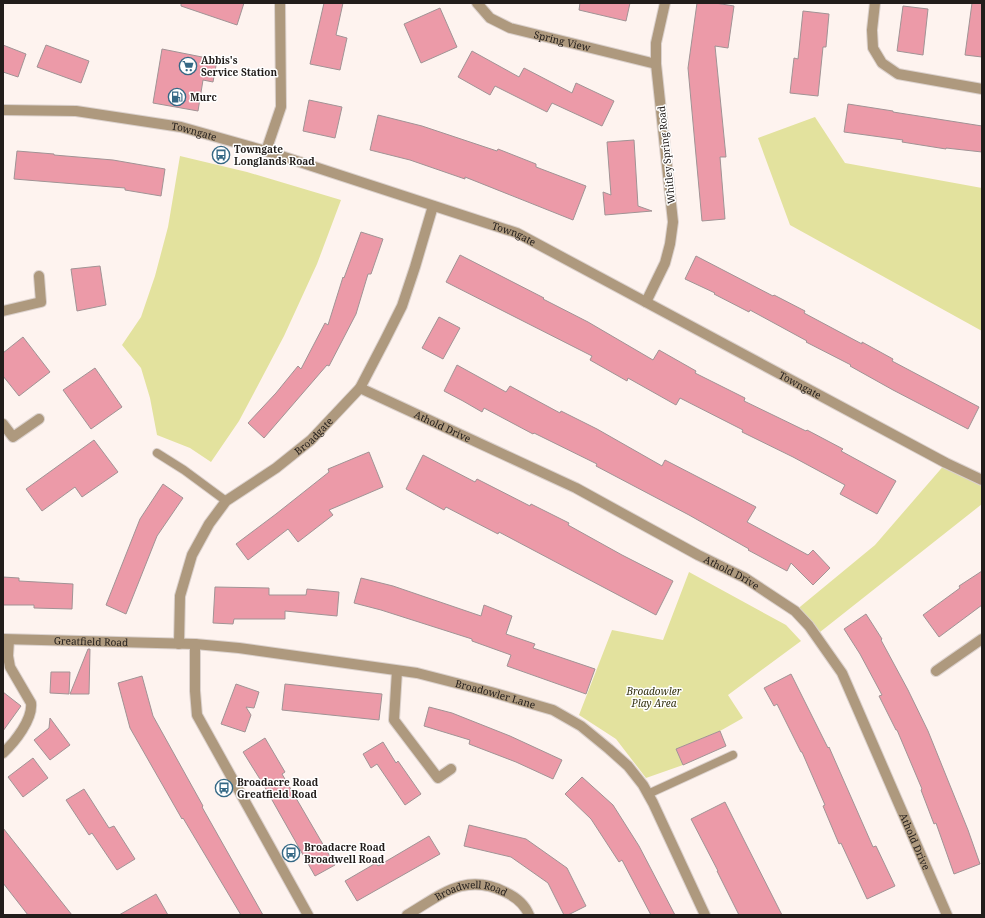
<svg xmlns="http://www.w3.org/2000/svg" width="985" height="918" font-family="'Noto Serif',serif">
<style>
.green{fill:#e3e29e}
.building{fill:#ec9aa8;stroke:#a19395}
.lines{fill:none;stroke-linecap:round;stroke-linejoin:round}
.service-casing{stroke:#dbd1cd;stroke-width:10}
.minor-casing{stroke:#dbd1cd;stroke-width:12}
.tertiary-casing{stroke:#dbd1cd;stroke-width:12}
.service{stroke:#ae997e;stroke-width:8}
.minor{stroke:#ae997e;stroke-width:10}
.tertiary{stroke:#ae997e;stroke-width:10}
.labels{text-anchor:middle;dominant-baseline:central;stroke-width:3;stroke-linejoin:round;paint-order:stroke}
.street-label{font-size:10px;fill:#221d1b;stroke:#fff}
.poi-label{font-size:10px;font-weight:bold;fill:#221d1b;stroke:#fff;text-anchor:start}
.park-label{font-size:10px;font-style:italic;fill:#312f0d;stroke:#fff}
</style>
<rect width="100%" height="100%" fill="#fef3ef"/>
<path class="green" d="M 815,117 L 845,163 L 982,188 L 982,331 L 790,225 L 758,138 Z
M 180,156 L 247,172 L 341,200 L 317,264 L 284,336 L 239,421 L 211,462 L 190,448 L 157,435 L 150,398 L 141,368 L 122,345 L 141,317 L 155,276 L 168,227 Z
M 946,463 L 982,480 L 982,504 L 815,636 L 795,611 L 875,545 Z
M 689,572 L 786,625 L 801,641 L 728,695 L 743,718 L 720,731 L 676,749 L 683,765 L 646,778 L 616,739 L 579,715 L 612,630 L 663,640 Z"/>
<path class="building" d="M 181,3 L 244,3 L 237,25 L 181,6 Z
M 324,3 L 343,3 L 336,35 L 347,38 L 340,70 L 310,64 Z
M 580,3 L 630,3 L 626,21 L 579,10 Z
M 697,3 L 715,3 L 734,6 L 728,48 L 715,46 L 726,157 L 720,157 L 725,219 L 702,221 L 688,68 Z
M 972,3 L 982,3 L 982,57 L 965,55 Z
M 903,6 L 928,9 L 923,55 L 897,51 Z
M 440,8 L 457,47 L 421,63 L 404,24 Z
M 803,11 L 829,14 L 826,47 L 823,47 L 818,96 L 790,93 L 794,58 L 798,59 Z
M 3,45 L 26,54 L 18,77 L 3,72 Z
M 46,45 L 89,61 L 81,83 L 37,67 Z
M 162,49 L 217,60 L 213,82 L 203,80 L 198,111 L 153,103 Z
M 472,51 L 519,77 L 524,68 L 572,93 L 576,83 L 614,101 L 602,126 L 552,103 L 547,112 L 495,86 L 490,95 L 458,77 Z
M 309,100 L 342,107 L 335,138 L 303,131 Z
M 848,104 L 893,111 L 893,112 L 982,126 L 982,152 L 946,148 L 946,149 L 902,142 L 903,140 L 844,132 Z
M 378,115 L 422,126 L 497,151 L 498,149 L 536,164 L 536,167 L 586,186 L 573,220 L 465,177 L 465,179 L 410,160 L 370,150 Z
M 634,140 L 638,206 L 652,211 L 605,215 L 603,192 L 611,195 L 607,142 Z
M 17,151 L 54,154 L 54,155 L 113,160 L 165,169 L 161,196 L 125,190 L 125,188 L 14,179 Z
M 361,232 L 383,239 L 371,274 L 368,274 L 356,314 L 329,366 L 327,365 L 264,438 L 248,423 L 276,393 L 298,366 L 301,369 L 325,323 L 328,325 L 343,277 L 344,278 Z
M 460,255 L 544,298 L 543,299 L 588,322 L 653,360 L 659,350 L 696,371 L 695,373 L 745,398 L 744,401 L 806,431 L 807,430 L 843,449 L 841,451 L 896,481 L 877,514 L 840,494 L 845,485 L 793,457 L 742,432 L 743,430 L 680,398 L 676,405 L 628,378 L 627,381 L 590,360 L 592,356 L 446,282 Z
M 696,256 L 773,296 L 774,295 L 805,311 L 804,313 L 862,344 L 862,342 L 893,359 L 892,361 L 979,407 L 968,429 L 893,390 L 850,366 L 851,365 L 806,342 L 807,341 L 750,310 L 749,312 L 714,294 L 715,293 L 685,279 Z
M 100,266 L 106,305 L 77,311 L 71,269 Z
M 439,317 L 460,328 L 443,359 L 422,348 Z
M 23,337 L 50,372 L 19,396 L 3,376 L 3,353 Z
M 457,365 L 506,392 L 510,386 L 560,413 L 561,411 L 597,429 L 662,466 L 665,460 L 756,507 L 747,522 L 808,555 L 813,550 L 830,568 L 813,585 L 791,563 L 787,571 L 748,550 L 749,549 L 689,515 L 596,466 L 597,464 L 534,433 L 533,434 L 484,408 L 482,412 L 463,401 L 444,391 Z
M 95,368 L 122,407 L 91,429 L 63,390 Z
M 94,440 L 118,472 L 82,497 L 75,487 L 42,511 L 26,489 Z
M 369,452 L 383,487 L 329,510 L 333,515 L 298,542 L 288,529 L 248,560 L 236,544 L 276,514 L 329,472 L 328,469 Z
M 423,455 L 475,482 L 477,479 L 530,506 L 531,504 L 569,523 L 568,525 L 622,555 L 673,581 L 656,615 L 499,532 L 498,534 L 446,507 L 444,510 L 406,489 Z
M 163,484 L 183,498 L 157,536 L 126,614 L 106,605 L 140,519 Z
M 982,571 L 982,605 L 939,637 L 923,615 L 960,588 L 959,586 Z
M 3,577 L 19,578 L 19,581 L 73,584 L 72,609 L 34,608 L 34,605 L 3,605 Z
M 361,578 L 393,586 L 481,616 L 484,605 L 512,616 L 506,634 L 535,644 L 533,648 L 595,669 L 586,694 L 507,666 L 511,655 L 472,641 L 472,639 L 381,610 L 354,603 Z
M 215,587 L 269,588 L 269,595 L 306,595 L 307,589 L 339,592 L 337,616 L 285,611 L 285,619 L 234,619 L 233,624 L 213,623 Z
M 866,614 L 882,639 L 881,640 L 908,690 L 928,731 L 968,830 L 980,864 L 954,874 L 936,823 L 934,824 L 921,790 L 922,789 L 897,730 L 896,730 L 879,696 L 882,695 L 860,654 L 844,629 Z
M 88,649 L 90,649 L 89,694 L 70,694 Z
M 51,672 L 70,672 L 69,694 L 50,693 Z
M 791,674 L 828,748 L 829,747 L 873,847 L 876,846 L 895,886 L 867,899 L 841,843 L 839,844 L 823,806 L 825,805 L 802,752 L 801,752 L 777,704 L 774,706 L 764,688 Z
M 142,676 L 153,716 L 203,806 L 202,807 L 263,915 L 241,915 L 183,818 L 182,819 L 130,728 L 118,683 Z
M 236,684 L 259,692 L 254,708 L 246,707 L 251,715 L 245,732 L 221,724 Z
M 285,684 L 382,694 L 379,720 L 282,710 Z
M 3,692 L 21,706 L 3,731 Z
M 429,707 L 452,713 L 510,736 L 562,760 L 553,779 L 516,762 L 469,744 L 470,740 L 424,726 Z
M 50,718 L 70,745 L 50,760 L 34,740 L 49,728 Z
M 720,731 L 726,746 L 683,765 L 676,749 Z
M 265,738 L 285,772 L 282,774 L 335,865 L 315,876 L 263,784 L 243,752 Z
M 383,742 L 396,763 L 398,761 L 421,794 L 405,805 L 377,764 L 371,768 L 363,754 Z
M 33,758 L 48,778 L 23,797 L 8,777 Z
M 582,777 L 613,805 L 639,846 L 675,915 L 651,915 L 622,860 L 619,862 L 591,819 L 565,794 Z
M 84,789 L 109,828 L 114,826 L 135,859 L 117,870 L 92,833 L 89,835 L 66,800 Z
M 725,802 L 744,840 L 782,915 L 739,915 L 717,871 L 718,871 L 691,819 Z
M 469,825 L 526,839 L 567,868 L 586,906 L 568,915 L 564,915 L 548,883 L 511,857 L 464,846 Z
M 3,828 L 72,915 L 28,915 L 3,883 Z
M 429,836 L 440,854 L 357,901 L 345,881 L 376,863 L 378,866 Z
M 156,894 L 168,915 L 119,915 Z"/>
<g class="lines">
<defs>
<path id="service" d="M 157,453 L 184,470 L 226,501
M 648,794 L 733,755"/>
<g id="minor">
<path id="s1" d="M 477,3 L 490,18 L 510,28 L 656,64"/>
<path d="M 875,3 L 872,30 L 873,48 L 882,63 L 898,74 L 982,89"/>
<path d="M 266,151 L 281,107 L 280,3"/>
<path d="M 646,302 L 665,263 L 670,244 L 673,222 L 656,64 L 656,43 L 665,3"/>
<path d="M 3,311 L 41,302 L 39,276"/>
<path id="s2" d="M 360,388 L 576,488 L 698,555 L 745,578 L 795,611 L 809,626 L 842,673 L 947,915"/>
<path d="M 3,424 L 13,437 L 39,419"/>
<path id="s3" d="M 3,639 L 195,644 L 239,648 L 417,673 L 491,692 L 553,710 L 581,726 L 609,749 L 628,766 L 643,785 L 653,803 L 705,915"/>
<path id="s4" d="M 179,644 L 180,596 L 192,555 L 209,524 L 226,501 L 276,468 L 311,440 L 360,388 L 385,340 L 402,306 L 415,267 L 433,206"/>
<path d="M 195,644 L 195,691 L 197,715 L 308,915"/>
<path d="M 397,671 L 394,720 L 438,778 L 451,769"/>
<path d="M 936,671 L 982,639"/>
<path d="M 3,753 C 15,742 33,719 31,703 L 10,667 L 8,656 L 9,640"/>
<path id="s5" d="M 407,915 C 441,895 465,872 505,892 C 516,897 525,905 529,915"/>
</g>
<g id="tertiary">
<path id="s6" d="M 3,110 L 76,111 L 181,127 L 266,151 L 517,233 L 946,463 L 982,480"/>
</g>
</defs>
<use href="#service" class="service-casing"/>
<use href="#minor" class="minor-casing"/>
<use href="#tertiary" class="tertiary-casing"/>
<use href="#service" class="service"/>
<use href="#minor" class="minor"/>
<use href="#tertiary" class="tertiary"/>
</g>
<defs>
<symbol id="supermarket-ring" viewBox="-11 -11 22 22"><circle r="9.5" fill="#fff" stroke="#356885" stroke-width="1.5"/><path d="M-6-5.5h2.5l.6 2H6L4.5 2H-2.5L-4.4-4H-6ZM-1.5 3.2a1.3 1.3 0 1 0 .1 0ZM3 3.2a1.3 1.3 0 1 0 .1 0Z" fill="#356885"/></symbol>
<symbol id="fuel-ring" viewBox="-11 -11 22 22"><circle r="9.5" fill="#fff" stroke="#356885" stroke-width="1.5"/><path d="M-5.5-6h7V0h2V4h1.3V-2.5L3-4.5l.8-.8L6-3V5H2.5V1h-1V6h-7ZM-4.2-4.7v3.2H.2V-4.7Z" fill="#356885"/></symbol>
<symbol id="bus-ring" viewBox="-11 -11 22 22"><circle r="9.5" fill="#fff" stroke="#356885" stroke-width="1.5"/><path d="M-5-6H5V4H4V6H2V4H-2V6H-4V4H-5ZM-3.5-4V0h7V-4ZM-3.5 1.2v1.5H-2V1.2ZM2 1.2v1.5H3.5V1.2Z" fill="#356885"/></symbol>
</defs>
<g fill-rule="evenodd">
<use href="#supermarket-ring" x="178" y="56" width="20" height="20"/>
<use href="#fuel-ring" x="167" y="87" width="20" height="20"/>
<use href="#bus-ring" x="211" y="145" width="20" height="20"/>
<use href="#bus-ring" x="214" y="778" width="20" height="20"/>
<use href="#bus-ring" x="281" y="843" width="20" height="20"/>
</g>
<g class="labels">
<g class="street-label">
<text stroke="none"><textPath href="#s1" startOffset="96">Spring View</textPath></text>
<text stroke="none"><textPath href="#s6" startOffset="193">Towngate</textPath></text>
<text transform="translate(666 155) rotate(-96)">Whitley Spring Road</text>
<text stroke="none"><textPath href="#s6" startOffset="529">Towngate</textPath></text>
<text stroke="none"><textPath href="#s6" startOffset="853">Towngate</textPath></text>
<text stroke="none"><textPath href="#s2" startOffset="91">Athold Drive</textPath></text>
<text stroke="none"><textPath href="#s4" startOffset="264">Broadgate</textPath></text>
<text stroke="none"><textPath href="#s2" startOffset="415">Athold Drive</textPath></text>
<text stroke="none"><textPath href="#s3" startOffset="88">Greatfield Road</textPath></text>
<text stroke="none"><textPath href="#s3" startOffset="497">Broadowler Lane</textPath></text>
<text stroke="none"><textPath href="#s2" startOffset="751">Athold Drive</textPath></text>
<text stroke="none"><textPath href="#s5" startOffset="71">Broadwell Road</textPath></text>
</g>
<g class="poi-label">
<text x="201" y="60">Abbis's<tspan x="201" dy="12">Service Station</tspan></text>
<text x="190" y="97">Murc</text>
<text x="234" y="149">Towngate<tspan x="234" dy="12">Longlands Road</tspan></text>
<text x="237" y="782">Broadacre Road<tspan x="237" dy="12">Greatfield Road</tspan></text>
<text x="304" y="847">Broadacre Road<tspan x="304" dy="12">Broadwell Road</tspan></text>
</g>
<g class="park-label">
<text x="654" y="691">Broadowler<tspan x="654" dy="12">Play Area</tspan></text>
</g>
</g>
<rect width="985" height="918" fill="none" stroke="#221d1b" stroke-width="8"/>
</svg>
